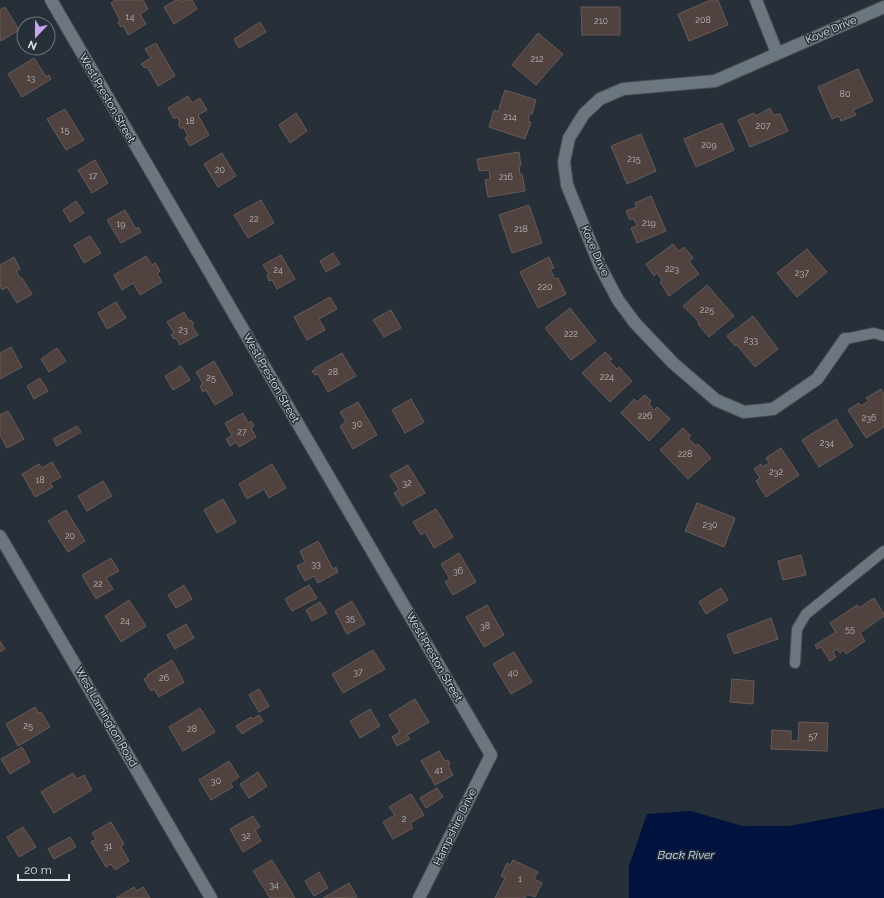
<svg xmlns="http://www.w3.org/2000/svg" width="884" height="898" font-family="Raleway,sans-serif">
<style>
.water{fill:#00133e}
.building{fill:#4f423f;stroke:#685b57}
.lines{fill:none;stroke-linecap:round;stroke-linejoin:round}
.lane-casing{stroke:#454c53;stroke-width:12}
.street-casing{stroke:#454c53;stroke-width:14}
.lane{stroke:#6c767f;stroke-width:10}
.street{stroke:#6c767f;stroke-width:12}
.labels{text-anchor:middle;dominant-baseline:central;stroke-width:3;stroke-linejoin:round;paint-order:stroke}
.number-label{font-size:9px;fill:#b8b9bc}
.street-label{font-size:11px;fill:#dbe1e6;stroke:#273038}
.water-label{font-size:12px;font-style:italic;fill:#c6d8f7;stroke:#273038}
</style>
<rect width="100%" height="100%" fill="#273038"/>
<path class="water" d="M 884,808 L 884,898 L 629,898 L 629,866 L 647,814 L 691,811 L 742,826 L 789,826 Z"/>
<path class="building" d="M 115,0 L 143,0 L 148,9 L 140,14 L 146,24 L 128,35 L 123,25 L 121,27 L 118,22 L 120,20 L 111,3 Z
M 176,0 L 181,0 L 182,2 L 185,0 L 192,0 L 197,9 L 174,24 L 164,7 Z
M 711,0 L 718,0 L 728,25 L 689,41 L 678,14 Z
M 5,7 L 19,30 L 1,41 L 0,38 L 0,10 Z
M 581,7 L 620,7 L 620,35 L 582,35 Z
M 260,22 L 266,32 L 239,48 L 234,39 Z
M 538,33 L 563,54 L 536,85 L 512,65 Z
M 156,43 L 175,76 L 158,86 L 147,67 L 144,68 L 141,64 L 151,58 L 145,49 Z
M 34,58 L 46,77 L 49,75 L 51,79 L 22,97 L 8,74 Z
M 858,69 L 873,101 L 853,110 L 856,115 L 841,121 L 839,116 L 832,119 L 818,87 Z
M 505,90 L 536,100 L 532,114 L 530,113 L 528,121 L 531,122 L 525,139 L 489,127 L 494,110 L 498,112 Z
M 188,96 L 192,103 L 200,98 L 207,110 L 198,115 L 209,135 L 190,146 L 185,138 L 188,136 L 183,127 L 181,129 L 178,124 L 180,122 L 177,117 L 174,119 L 168,108 Z
M 770,108 L 773,115 L 780,114 L 788,131 L 750,147 L 738,120 L 754,113 L 756,116 Z
M 65,109 L 84,140 L 66,150 L 47,119 Z
M 296,113 L 307,131 L 290,143 L 279,125 Z
M 722,123 L 734,150 L 696,167 L 684,139 Z
M 641,134 L 656,171 L 627,184 L 611,146 Z
M 519,152 L 521,166 L 519,166 L 520,174 L 522,174 L 525,191 L 488,197 L 485,180 L 490,179 L 489,170 L 479,171 L 477,159 Z
M 222,153 L 236,176 L 218,187 L 204,164 Z
M 95,160 L 108,183 L 92,193 L 78,170 Z
M 651,196 L 666,231 L 637,243 L 631,228 L 637,226 L 633,218 L 630,220 L 626,211 L 637,207 L 635,203 Z
M 261,200 L 274,223 L 248,238 L 234,215 Z
M 76,201 L 84,213 L 70,222 L 63,210 Z
M 529,205 L 542,243 L 512,253 L 499,215 Z
M 125,210 L 136,229 L 138,227 L 141,232 L 121,243 L 107,220 Z
M 90,236 L 101,253 L 84,263 L 74,245 Z
M 673,244 L 679,251 L 684,247 L 693,258 L 689,261 L 699,274 L 669,296 L 660,282 L 662,280 L 657,273 L 654,276 L 646,264 Z
M 807,249 L 827,272 L 797,297 L 777,273 Z
M 333,253 L 340,264 L 326,272 L 320,261 Z
M 281,255 L 295,279 L 277,289 L 272,280 L 269,281 L 267,276 L 269,274 L 263,265 Z
M 146,256 L 152,265 L 155,263 L 160,271 L 157,273 L 162,282 L 140,295 L 133,283 L 122,290 L 114,275 Z
M 14,257 L 20,269 L 16,271 L 20,278 L 22,278 L 32,294 L 17,303 L 7,287 L 2,290 L 0,285 L 0,265 Z
M 549,257 L 554,268 L 550,269 L 555,279 L 558,278 L 566,294 L 538,308 L 520,272 Z
M 707,285 L 734,316 L 709,337 L 698,324 L 699,322 L 683,306 Z
M 330,297 L 337,309 L 319,319 L 325,330 L 307,340 L 294,317 Z
M 116,302 L 126,318 L 107,329 L 98,313 Z
M 570,308 L 596,341 L 571,360 L 545,328 Z
M 391,310 L 401,328 L 384,337 L 373,320 Z
M 184,312 L 189,321 L 191,320 L 194,324 L 192,326 L 198,335 L 180,345 L 176,338 L 174,339 L 171,335 L 174,333 L 167,322 Z
M 753,316 L 778,349 L 755,367 L 737,345 L 735,346 L 727,336 Z
M 11,347 L 22,367 L 0,379 L 0,353 Z
M 57,348 L 66,361 L 49,372 L 41,359 Z
M 605,352 L 612,359 L 609,361 L 617,369 L 619,367 L 632,381 L 610,402 L 582,373 Z
M 342,353 L 356,376 L 328,392 L 318,374 L 315,375 L 312,371 L 316,369 L 315,368 Z
M 214,361 L 233,394 L 215,405 L 206,390 L 203,392 L 200,386 L 203,384 L 196,372 Z
M 181,366 L 190,380 L 173,390 L 165,376 Z
M 40,378 L 48,391 L 34,399 L 27,386 Z
M 881,389 L 884,394 L 884,427 L 866,438 L 848,410 L 859,403 L 861,406 L 869,401 L 866,398 Z
M 645,395 L 651,401 L 649,404 L 654,410 L 657,407 L 670,419 L 649,441 L 621,413 L 634,399 L 637,402 Z
M 411,399 L 424,422 L 405,433 L 392,410 Z
M 358,402 L 377,435 L 353,449 L 340,426 L 346,422 L 340,412 Z
M 8,411 L 24,439 L 7,448 L 0,435 L 0,415 Z
M 243,413 L 248,423 L 251,421 L 254,426 L 251,428 L 256,437 L 239,447 L 236,442 L 230,446 L 226,439 L 232,436 L 225,423 Z
M 836,419 L 853,446 L 819,467 L 802,440 Z
M 77,426 L 81,432 L 57,446 L 53,439 Z
M 683,428 L 691,436 L 688,438 L 696,446 L 698,444 L 711,458 L 688,479 L 660,450 Z
M 781,448 L 799,475 L 766,497 L 756,481 L 760,478 L 754,469 L 761,464 L 762,467 L 769,463 L 766,458 Z
M 52,462 L 61,477 L 50,483 L 53,487 L 35,497 L 22,474 L 39,464 L 42,468 Z
M 272,464 L 286,488 L 269,498 L 264,489 L 247,499 L 239,484 Z
M 408,465 L 425,493 L 402,506 L 394,493 L 399,490 L 390,475 Z
M 103,481 L 112,496 L 87,511 L 78,496 Z
M 223,499 L 236,522 L 217,533 L 204,510 Z
M 697,503 L 735,518 L 724,547 L 685,531 Z
M 436,509 L 453,537 L 434,548 L 425,532 L 421,535 L 413,522 Z
M 66,510 L 85,541 L 68,552 L 48,521 Z
M 318,541 L 333,569 L 336,567 L 338,572 L 318,583 L 314,576 L 305,581 L 297,566 L 305,562 L 300,551 Z
M 459,553 L 476,582 L 453,595 L 445,582 L 450,579 L 441,564 Z
M 801,555 L 806,575 L 783,580 L 778,561 Z
M 111,558 L 119,571 L 106,578 L 113,589 L 96,599 L 82,575 Z
M 184,585 L 192,599 L 176,608 L 168,595 Z
M 309,585 L 317,598 L 292,611 L 285,599 Z
M 721,588 L 728,600 L 706,614 L 699,602 Z
M 874,598 L 884,614 L 884,616 L 860,633 L 865,641 L 846,654 L 844,650 L 840,653 L 837,649 L 833,652 L 836,657 L 830,661 L 821,647 L 817,649 L 815,645 L 836,632 L 830,623 L 857,605 L 859,608 Z
M 129,600 L 146,626 L 121,642 L 105,616 Z
M 352,601 L 365,624 L 347,634 L 335,611 Z
M 320,602 L 327,613 L 312,621 L 306,610 Z
M 487,605 L 504,635 L 484,647 L 466,617 Z
M 771,618 L 778,639 L 734,654 L 727,635 Z
M 186,624 L 194,638 L 175,649 L 167,635 Z
M 0,641 L 5,649 L 0,652 Z
M 373,650 L 385,669 L 343,693 L 332,674 Z
M 514,652 L 532,682 L 511,694 L 493,664 Z
M 172,660 L 184,682 L 159,697 L 154,689 L 151,691 L 144,679 L 148,677 L 147,675 Z
M 732,679 L 754,681 L 753,704 L 730,702 Z
M 259,689 L 269,706 L 259,712 L 249,695 Z
M 415,699 L 429,722 L 407,735 L 410,739 L 397,746 L 392,737 L 400,732 L 389,715 Z
M 35,707 L 38,713 L 41,712 L 50,727 L 18,746 L 6,724 Z
M 200,708 L 215,732 L 183,751 L 169,727 Z
M 370,709 L 380,726 L 360,738 L 350,721 Z
M 259,715 L 263,721 L 242,734 L 236,726 L 251,717 L 252,719 Z
M 799,722 L 828,723 L 827,751 L 771,749 L 772,730 L 791,731 L 791,741 L 798,741 Z
M 22,747 L 30,762 L 10,774 L 1,759 Z
M 439,751 L 445,761 L 448,760 L 450,764 L 448,765 L 453,775 L 435,785 L 421,761 Z
M 229,761 L 239,777 L 230,783 L 233,787 L 211,800 L 199,780 Z
M 258,772 L 267,786 L 249,798 L 240,784 Z
M 73,773 L 77,779 L 84,775 L 92,790 L 54,813 L 41,792 Z
M 437,788 L 443,797 L 426,808 L 420,798 Z
M 411,794 L 424,815 L 410,823 L 413,828 L 393,839 L 383,822 L 395,815 L 389,807 Z
M 253,816 L 260,827 L 255,830 L 261,841 L 243,852 L 230,829 Z
M 111,822 L 124,844 L 121,847 L 129,861 L 115,870 L 111,864 L 106,867 L 91,842 L 96,839 L 92,833 Z
M 23,827 L 36,847 L 19,857 L 7,837 Z
M 70,837 L 76,847 L 54,859 L 48,849 Z
M 272,860 L 295,898 L 270,898 L 253,871 Z
M 513,860 L 538,872 L 534,879 L 542,883 L 535,897 L 527,894 L 525,898 L 495,898 L 505,878 L 501,876 L 507,863 L 510,865 Z
M 319,872 L 328,888 L 314,896 L 305,881 Z
M 349,883 L 357,897 L 323,898 Z
M 134,887 L 137,891 L 143,887 L 150,898 L 116,898 Z"/>
<g class="lines">
<defs>
<path id="lane" d="M 845,339 L 874,333 L 884,336
M 795,663 L 797,629 L 806,614 L 884,551"/>
<path id="street" d="M 51,0 L 491,755 L 419,898
M 756,0 L 777,53
M 845,339 L 817,379 L 773,409 L 744,412 L 716,400 L 673,363 L 635,323 L 618,300 L 600,266 L 567,185 L 564,162 L 569,138 L 584,114 L 600,99 L 623,89 L 715,81 L 884,7
M 0,536 L 211,898"/>
</defs>
<use href="#lane" class="lane-casing"/>
<use href="#street" class="street-casing"/>
<use href="#lane" class="lane"/>
<use href="#street" class="street"/>
</g>
<g class="labels">
<g class="number-label">
<text x="130" y="17">14</text>
<text x="703" y="20">208</text>
<text x="601" y="21">210</text>
<text x="537" y="59">212</text>
<text x="31" y="78">13</text>
<text x="845" y="94">80</text>
<text x="510" y="117">214</text>
<text x="190" y="121">18</text>
<text x="763" y="126">207</text>
<text x="65" y="130">15</text>
<text x="709" y="145">209</text>
<text x="634" y="159">215</text>
<text x="220" y="170">20</text>
<text x="93" y="176">17</text>
<text x="506" y="177">216</text>
<text x="254" y="219">22</text>
<text x="649" y="223">219</text>
<text x="121" y="224">19</text>
<text x="521" y="229">218</text>
<text x="672" y="269">223</text>
<text x="278" y="270">24</text>
<text x="802" y="273">237</text>
<text x="545" y="287">220</text>
<text x="707" y="310">225</text>
<text x="183" y="330">23</text>
<text x="571" y="334">222</text>
<text x="751" y="340">233</text>
<text x="333" y="372">28</text>
<text x="607" y="377">224</text>
<text x="211" y="378">25</text>
<text x="645" y="416">226</text>
<text x="869" y="418">236</text>
<text x="357" y="424">30</text>
<text x="242" y="432">27</text>
<text x="827" y="443">234</text>
<text x="685" y="454">228</text>
<text x="776" y="472">232</text>
<text x="40" y="480">18</text>
<text x="407" y="483">32</text>
<text x="710" y="525">230</text>
<text x="70" y="536">20</text>
<text x="316" y="564">33</text>
<text x="458" y="571">36</text>
<text x="98" y="584">22</text>
<text x="350" y="618">35</text>
<text x="125" y="621">24</text>
<text x="485" y="626">38</text>
<text x="850" y="629">55</text>
<text x="358" y="672">37</text>
<text x="513" y="673">40</text>
<text x="164" y="678">26</text>
<text x="28" y="726">25</text>
<text x="192" y="729">28</text>
<text x="813" y="736">57</text>
<text x="439" y="770">41</text>
<text x="216" y="781">30</text>
<text x="404" y="819">2</text>
<text x="246" y="836">32</text>
<text x="108" y="846">31</text>
<text x="520" y="879">1</text>
<text x="274" y="885">34</text>
</g>
<g class="street-label">
<text transform="translate(831 30) rotate(-23)">Kove Drive</text>
<text transform="translate(107 98) rotate(60)">West Preston Street</text>
<text transform="translate(595 251) rotate(66)">Kove Drive</text>
<text transform="translate(271 378) rotate(60)">West Preston Street</text>
<text transform="translate(434 657) rotate(60)">West Preston Street</text>
<text transform="translate(106 717) rotate(60)">West Lamington Road</text>
<text transform="translate(455 827) rotate(-64)">Hampshire Drive</text>
</g>
<g class="water-label">
<text x="686" y="855">Back River</text>
</g>
</g>
<g transform="translate(36 36) rotate(202)"><circle r="19" fill="#273038" stroke="#6f777e"/>
<path d="M0-3L7 15L0 10L-7 15Z" fill="#c6a6f0"/>
<text y="-6" font-size="11" font-weight="bold" text-anchor="middle" fill="#dbe1e6">N</text>
</g>
<path d="M18 874v6h51v-6" fill="none" stroke="#dbe1e6" stroke-width="2"/>
<text x="24" y="874" font-size="12" fill="#dbe1e6" stroke="#273038" stroke-width="3" paint-order="stroke">20 m</text>
</svg>
